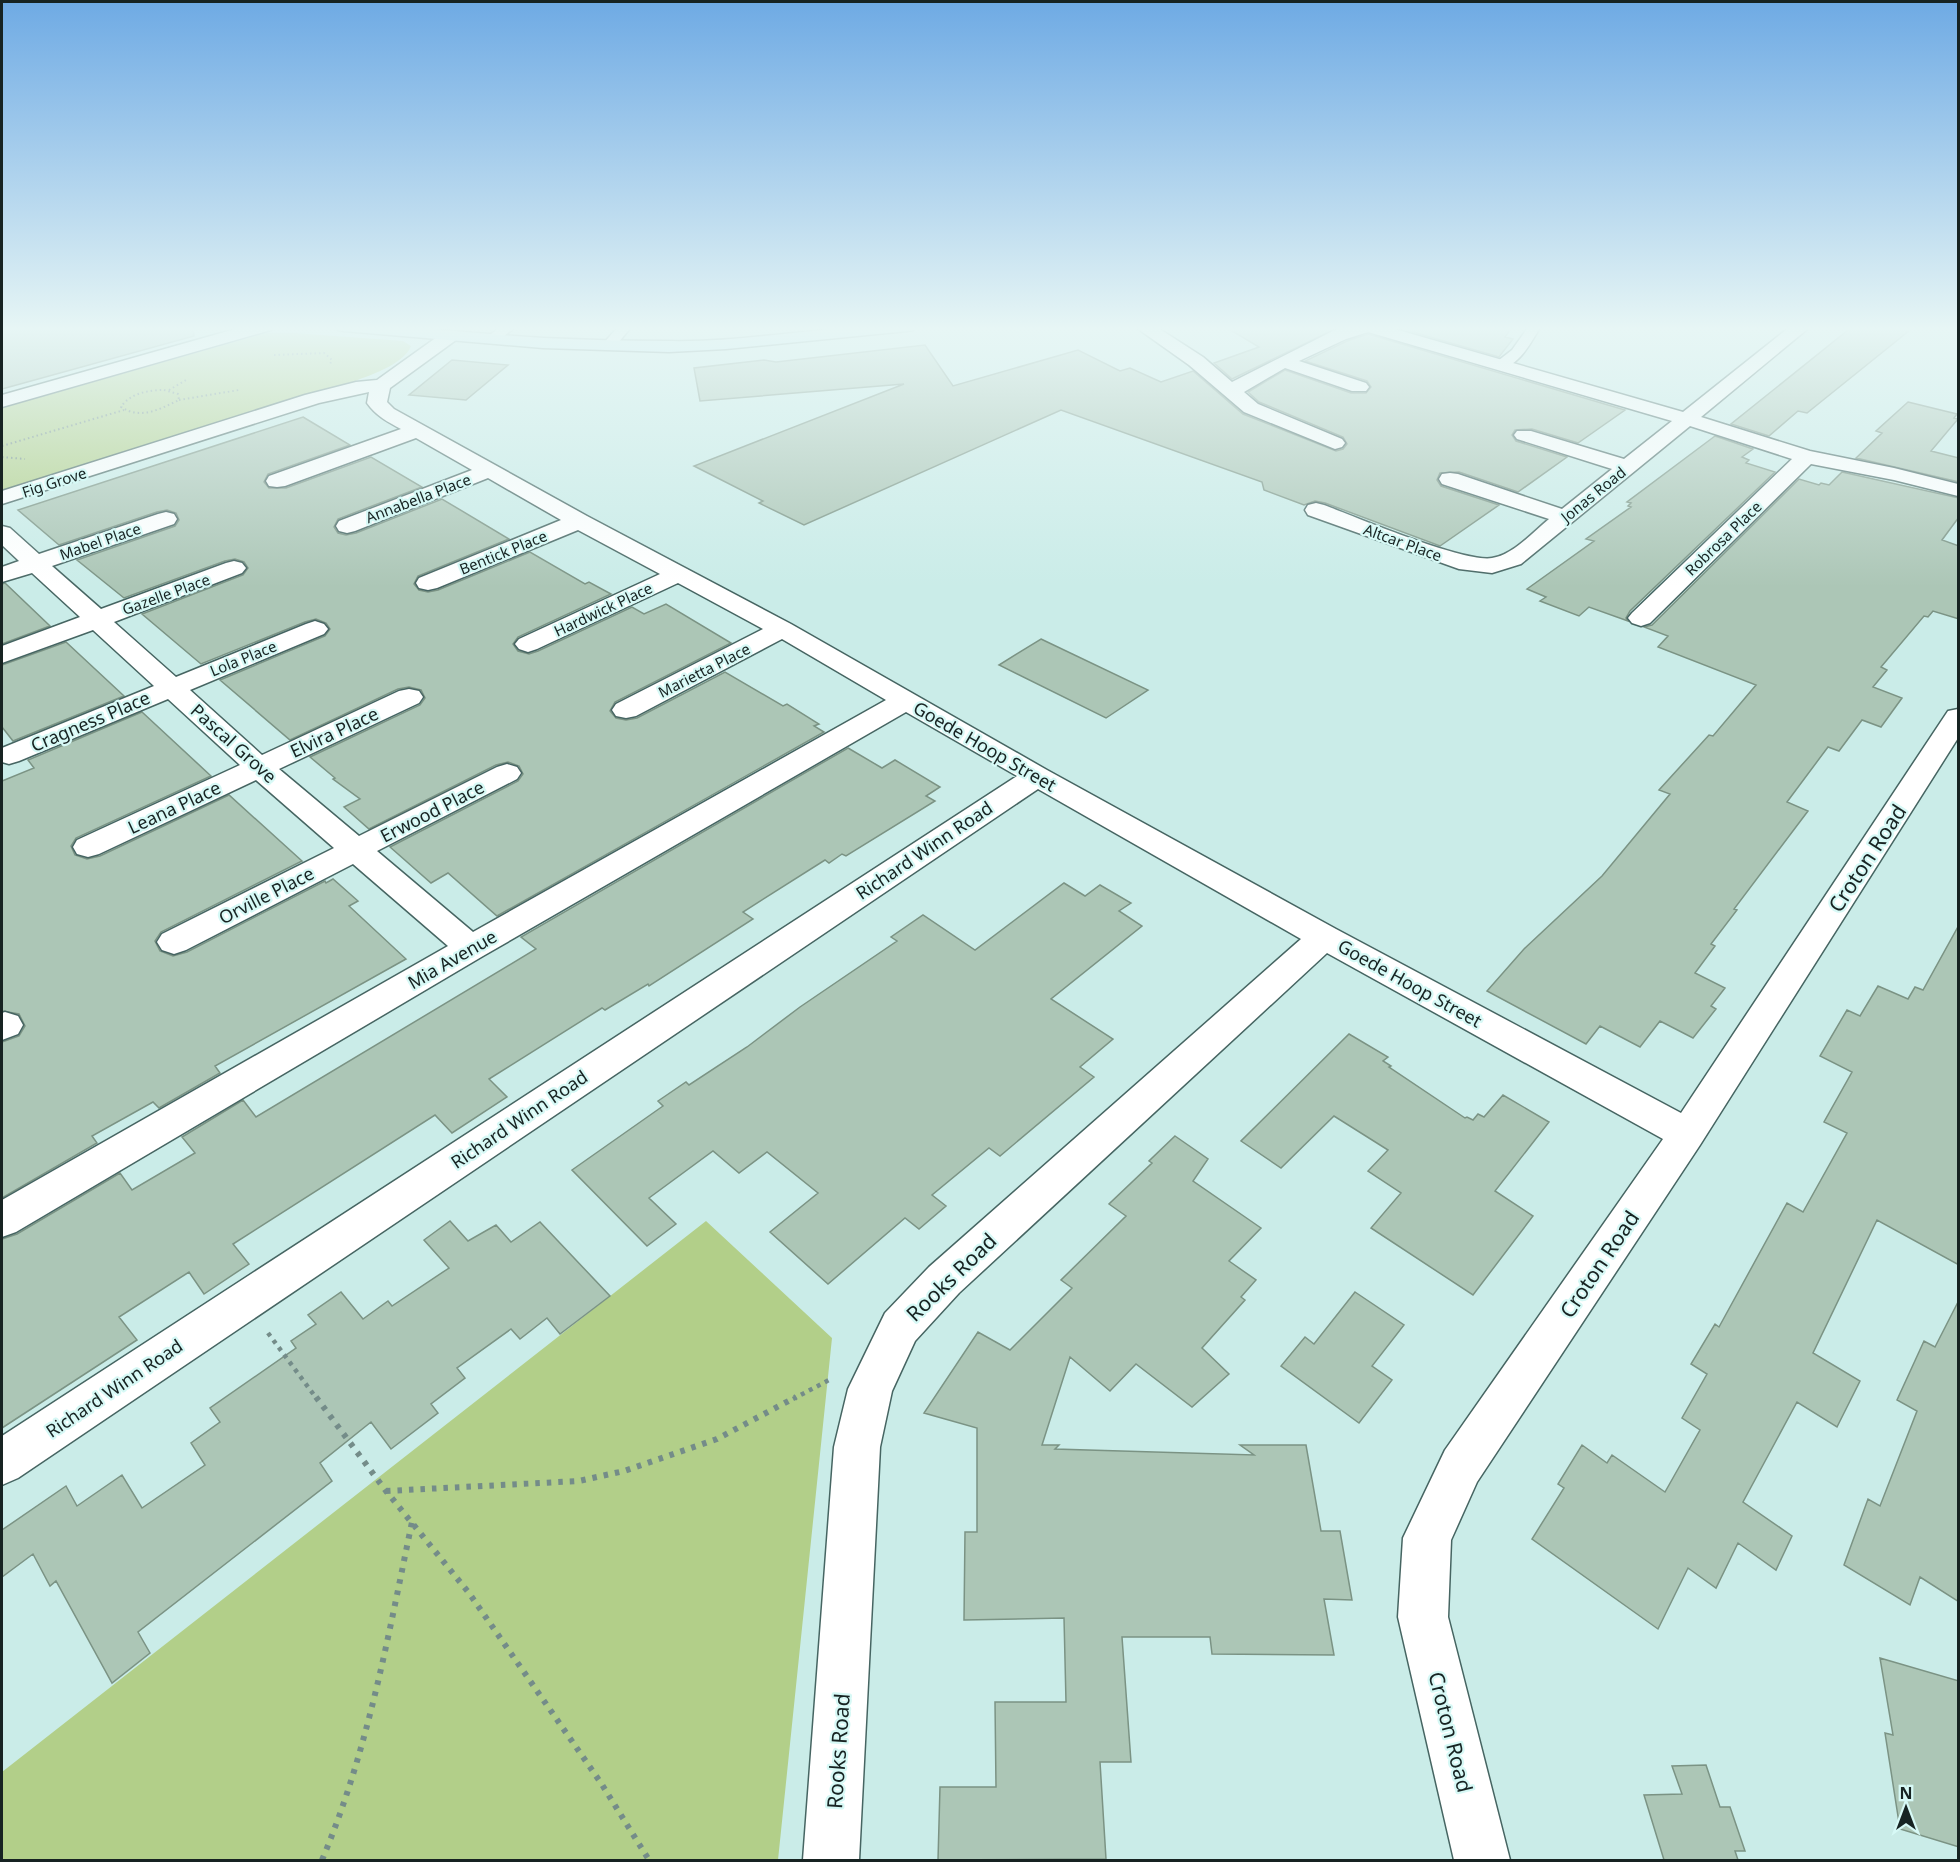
<svg xmlns="http://www.w3.org/2000/svg" width="1960" height="1862" font-family="'Noto Sans',sans-serif">
<style>
.green{fill:#b2cf89}
.building{fill:#acc6b6;stroke:#7b9384;stroke-width:1.5}
.lines{fill:none;stroke-linecap:round;stroke-linejoin:round}
.lane-casing{stroke:#466562;stroke-width:3}
.street-casing{stroke:#466562;stroke-width:3}
.secondary-casing{stroke:#466562;stroke-width:3}
.path-far2{stroke:#748c89;stroke-width:2;stroke-dasharray:1.5 3;stroke-linecap:butt}
.path-far1{stroke:#748c89;stroke-width:4.5;stroke-dasharray:4 5;stroke-linecap:butt}
.path{stroke:#748c89;stroke-width:6;stroke-dasharray:4.5 7;stroke-linecap:butt}
.lane{fill:#fff;fill-rule:evenodd}
.street{fill:#fff;fill-rule:evenodd}
.secondary{fill:#c0edf8;fill-rule:evenodd}
.labels{text-anchor:middle;dominant-baseline:central;stroke-width:4.5;stroke-linejoin:round;paint-order:stroke}
.far-street-label{font-size:15px;fill:#172322;stroke:#d7f9f6}
.street-label{font-size:18px;fill:#172322;stroke:#d7f9f6}
.near-street-label{font-size:21px;fill:#172322;stroke:#d7f9f6}
</style>
<rect width="100%" height="100%" fill="#caece8"/>
<path class="green" d="M 266,333 L 294,333 L 403,341 L 411,346 C 404,365 367,376 350,383 L 2,493 L 2,408 Z
M 706,1221 L 832,1338 L 778,1860 L 2,1860 L 2,1772 Z"/>
<path class="building" d="M 2,326 L 193,326 L 194,336 L 2,389 Z
M 1224,326 L 1341,326 L 1232,379 L 1214,363 L 1259,347 Z
M 1392,326 L 1513,326 L 1505,337 L 1513,339 L 1499,357 Z
M 1853,326 L 1915,326 L 1807,413 L 1798,411 L 1769,436 L 1731,424 Z
M 1368,334 L 1625,410 L 1578,443 L 1532,429 L 1515,430 L 1512,435 L 1516,441 L 1567,457 L 1518,492 L 1459,472 L 1440,473 L 1437,480 L 1441,486 L 1499,505 L 1440,546 L 1325,503 L 1315,501 L 1304,505 L 1264,490 L 1262,482 L 1061,410 L 804,525 L 759,503 L 763,501 L 694,466 L 904,384 L 700,401 L 694,368 L 764,360 L 776,362 L 925,345 L 953,386 L 1078,350 L 1120,371 L 1130,368 L 1161,382 L 1193,371 L 1243,414 L 1336,451 L 1343,449 L 1347,444 L 1343,437 L 1259,402 L 1248,392 L 1285,370 L 1351,393 L 1366,393 L 1371,387 L 1367,381 L 1305,361 L 1347,341 Z
M 452,360 L 508,365 L 466,400 L 409,395 Z
M 1908,402 L 1957,414 L 1954,418 L 1958,419 L 1931,451 L 1959,458 L 1959,482 L 1856,458 L 1882,433 L 1876,431 Z
M 303,417 L 350,445 L 268,474 L 264,482 L 269,488 L 286,488 L 371,457 L 422,487 L 338,519 L 334,527 L 338,533 L 346,535 L 356,533 L 442,499 L 509,539 L 418,576 L 414,584 L 419,590 L 428,592 L 438,590 L 530,552 L 585,584 L 589,582 L 611,594 L 518,637 L 513,644 L 518,651 L 529,654 L 538,651 L 632,607 L 644,614 L 666,604 L 731,643 L 615,702 L 610,711 L 616,718 L 626,720 L 637,718 L 725,672 L 783,706 L 787,704 L 819,724 L 814,726 L 824,732 L 497,916 L 448,873 L 431,883 L 390,847 L 518,781 L 523,774 L 519,766 L 508,762 L 496,765 L 369,829 L 344,807 L 360,799 L 333,779 L 335,778 L 310,757 L 420,705 L 425,698 L 421,690 L 409,687 L 398,689 L 290,740 L 220,680 L 325,636 L 330,629 L 326,623 L 316,619 L 305,622 L 201,664 L 142,614 L 243,575 L 248,568 L 244,562 L 235,559 L 225,561 L 124,598 L 77,560 L 175,526 L 179,520 L 176,513 L 167,510 L 157,512 L 59,545 L 18,510 Z
M 1715,436 L 1753,449 L 1742,457 L 1749,460 L 1746,463 L 1775,472 L 1630,611 L 1626,618 L 1628,621 L 1589,607 L 1579,616 L 1540,601 L 1546,597 L 1527,589 L 1594,541 L 1586,539 L 1631,507 L 1628,506 L 1631,503 L 1627,502 Z
M 1842,472 L 1959,498 L 1959,517 L 1942,540 L 1959,546 L 1959,619 L 1933,611 L 1928,617 L 1924,616 L 1881,667 L 1887,670 L 1873,687 L 1902,698 L 1881,727 L 1862,720 L 1839,751 L 1828,747 L 1787,802 L 1808,811 L 1734,909 L 1737,910 L 1711,944 L 1715,946 L 1695,973 L 1725,988 L 1711,1006 L 1716,1009 L 1693,1038 L 1660,1021 L 1640,1047 L 1600,1026 L 1586,1044 L 1487,991 L 1524,949 L 1602,876 L 1670,794 L 1659,790 L 1709,735 L 1713,736 L 1756,685 L 1658,647 L 1668,636 L 1644,627 L 1652,625 L 1799,479 L 1819,485 L 1821,483 L 1829,485 Z
M 5,583 L 50,626 L 2,644 L 2,584 Z
M 1041,639 L 1148,690 L 1106,718 L 999,665 Z
M 66,642 L 124,696 L 13,741 L 2,727 L 2,665 Z
M 142,712 L 211,776 L 76,838 L 71,846 L 75,855 L 87,859 L 100,856 L 229,795 L 302,861 L 161,932 L 155,941 L 160,951 L 173,956 L 187,952 L 325,881 L 326,883 L 333,879 L 358,901 L 349,906 L 406,959 L 215,1066 L 220,1073 L 159,1108 L 153,1102 L 92,1136 L 97,1143 L 2,1198 L 2,1042 L 19,1036 L 25,1026 L 19,1014 L 2,1011 L 2,781 L 34,768 L 28,760 Z
M 848,748 L 882,768 L 895,760 L 940,787 L 926,796 L 935,801 L 846,856 L 842,854 L 829,863 L 825,860 L 743,912 L 753,919 L 649,986 L 648,984 L 605,1010 L 602,1008 L 489,1079 L 507,1097 L 452,1133 L 435,1115 L 233,1244 L 249,1264 L 204,1294 L 189,1272 L 119,1317 L 137,1340 L 2,1428 L 2,1239 L 17,1234 L 120,1173 L 132,1190 L 195,1153 L 182,1137 L 243,1100 L 256,1117 L 536,949 L 521,937 Z
M 1064,883 L 1085,896 L 1100,885 L 1131,903 L 1119,911 L 1142,926 L 1051,999 L 1113,1039 L 1080,1067 L 1094,1077 L 1000,1156 L 989,1148 L 932,1195 L 946,1206 L 919,1229 L 905,1218 L 828,1284 L 770,1232 L 818,1193 L 767,1152 L 739,1173 L 713,1151 L 649,1198 L 676,1224 L 647,1246 L 572,1170 L 663,1106 L 658,1101 L 686,1082 L 689,1085 L 747,1047 L 800,1007 L 897,941 L 891,937 L 923,915 L 975,950 Z
M 1959,925 L 1959,1265 L 1877,1220 L 1813,1353 L 1860,1381 L 1837,1427 L 1797,1402 L 1743,1502 L 1792,1536 L 1776,1570 L 1738,1543 L 1716,1588 L 1688,1568 L 1658,1629 L 1532,1539 L 1564,1488 L 1558,1484 L 1582,1445 L 1607,1463 L 1612,1455 L 1665,1492 L 1700,1430 L 1682,1418 L 1707,1374 L 1691,1364 L 1715,1324 L 1719,1327 L 1787,1203 L 1803,1212 L 1847,1133 L 1824,1122 L 1852,1072 L 1820,1056 L 1847,1010 L 1860,1016 L 1878,986 L 1908,999 L 1915,987 L 1923,990 Z
M 1349,1034 L 1388,1057 L 1383,1061 L 1391,1066 L 1389,1067 L 1465,1118 L 1467,1117 L 1473,1120 L 1478,1114 L 1484,1117 L 1503,1095 L 1549,1122 L 1495,1191 L 1533,1216 L 1473,1295 L 1371,1228 L 1401,1193 L 1368,1171 L 1388,1150 L 1334,1116 L 1281,1168 L 1241,1141 Z
M 1175,1136 L 1208,1159 L 1193,1181 L 1261,1228 L 1229,1261 L 1256,1280 L 1241,1297 L 1245,1300 L 1202,1348 L 1229,1374 L 1192,1407 L 1136,1364 L 1110,1391 L 1070,1357 L 1042,1445 L 1059,1445 L 1055,1449 L 1254,1455 L 1240,1445 L 1306,1445 L 1321,1531 L 1340,1531 L 1352,1600 L 1324,1599 L 1334,1655 L 1212,1654 L 1210,1637 L 1122,1637 L 1131,1762 L 1100,1762 L 1106,1859 L 938,1860 L 940,1787 L 996,1787 L 995,1702 L 1066,1702 L 1064,1618 L 964,1620 L 965,1532 L 977,1532 L 977,1428 L 924,1413 L 978,1332 L 1010,1350 L 1072,1288 L 1061,1280 L 1126,1216 L 1109,1204 L 1152,1163 L 1149,1161 Z
M 450,1221 L 468,1241 L 496,1225 L 511,1242 L 540,1222 L 610,1296 L 560,1334 L 547,1318 L 520,1339 L 511,1329 L 457,1368 L 465,1378 L 431,1404 L 438,1413 L 391,1449 L 371,1422 L 320,1463 L 332,1481 L 138,1632 L 150,1653 L 112,1683 L 56,1581 L 50,1586 L 33,1554 L 2,1577 L 2,1530 L 66,1486 L 77,1506 L 122,1475 L 142,1508 L 205,1465 L 191,1443 L 220,1422 L 210,1408 L 296,1348 L 291,1341 L 316,1324 L 308,1315 L 341,1292 L 363,1319 L 388,1301 L 392,1306 L 449,1268 L 424,1240 Z
M 1355,1292 L 1404,1325 L 1372,1366 L 1392,1380 L 1359,1423 L 1281,1366 L 1305,1337 L 1314,1344 Z
M 1959,1300 L 1959,1602 L 1920,1577 L 1910,1605 L 1844,1565 L 1868,1499 L 1880,1506 L 1917,1411 L 1897,1400 L 1924,1341 L 1935,1347 Z
M 1880,1658 L 1959,1681 L 1959,1847 L 1900,1829 L 1885,1733 L 1893,1735 Z
M 1706,1765 L 1720,1807 L 1730,1807 L 1745,1851 L 1735,1851 L 1738,1860 L 1664,1860 L 1644,1795 L 1682,1794 L 1672,1766 Z"/>
<g class="lines">
<defs>
<path id="lane" d="M 502,326 L 517,326 L 496,342 L 486,342 L 484,339 Z
M 619,326 L 632,326 L 613,349 L 603,349 L 601,346 Z
M 1529,326 L 1541,326 C 1532,340 1517,372 1496,367 L 1494,364 L 1512,350 Z"/>
<path id="street" d="M 246,326 L 274,326 L 271,330 L 2,407 L 2,395 Z
M 1134,326 L 1155,326 L 1203,357 L 1232,382 L 1333,331 L 1348,326 L 1384,326 L 1683,412 L 1791,326 L 1811,326 L 1701,417 L 1810,451 L 1894,468 L 1958,484 L 1958,496 L 1894,480 L 1811,464 L 1650,623 L 1641,626 L 1632,623 L 1628,618 L 1632,613 L 1792,459 L 1690,426 L 1521,564 L 1492,573 L 1459,569 L 1308,515 L 1305,510 L 1308,505 L 1316,503 L 1324,505 C 1356,517 1464,563 1492,558 C 1513,555 1533,532 1549,519 L 1442,484 L 1439,479 L 1442,474 L 1450,473 L 1458,474 L 1562,509 L 1612,469 L 1517,439 L 1514,435 L 1517,431 L 1531,431 L 1624,459 L 1672,421 L 1368,332 L 1346,339 L 1299,361 L 1366,383 L 1369,387 L 1366,391 L 1352,391 L 1285,368 L 1244,392 L 1258,404 L 1342,439 L 1345,443 L 1342,447 L 1335,449 L 1244,412 L 1189,365 Z
M 450,331 L 456,332 L 459,336 L 456,340 L 390,388 L 387,402 L 394,409 L 587,516 L 791,624 L 1047,770 L 1336,929 L 1681,1113 L 1944,717 L 1948,711 L 1958,709 L 1958,738 L 1700,1145 L 1477,1482 L 1451,1540 L 1448,1617 L 1510,1860 L 1454,1860 L 1398,1617 L 1403,1538 L 1445,1450 L 1663,1139 L 1327,953 L 959,1293 L 915,1341 L 892,1391 L 880,1447 L 859,1860 L 803,1860 L 834,1447 L 848,1389 L 885,1313 L 929,1267 L 1301,939 L 1038,789 L 18,1478 L 2,1485 L 2,1436 L 1017,776 L 906,712 L 483,956 L 16,1232 L 2,1237 L 2,1200 L 448,946 L 353,864 L 186,950 L 174,954 L 162,950 L 157,942 L 162,934 L 334,848 L 256,780 L 99,854 L 88,857 L 77,854 L 73,847 L 77,840 L 240,765 L 168,699 L 19,761 L 9,764 L 2,762 L 2,748 L 154,686 L 93,630 L 2,663 L 2,646 L 80,617 L 32,573 L 2,582 L 2,567 L 19,561 L 2,545 L 2,526 L 10,528 L 39,554 L 158,514 L 166,512 L 174,514 L 177,519 L 174,524 L 52,566 L 101,609 L 226,563 L 234,561 L 242,563 L 246,568 L 242,573 L 114,622 L 176,677 L 306,624 L 315,621 L 324,624 L 328,629 L 324,634 L 190,690 L 262,755 L 399,691 L 409,689 L 419,691 L 423,697 L 419,703 L 279,769 L 359,836 L 497,767 L 507,764 L 517,767 L 521,773 L 517,779 L 377,851 L 473,932 L 886,700 L 782,639 L 636,716 L 626,718 L 616,716 L 612,710 L 616,704 L 763,629 L 678,583 L 537,649 L 528,652 L 519,649 L 515,644 L 519,639 L 660,574 L 578,530 L 437,588 L 428,590 L 419,588 L 416,583 L 419,578 L 561,520 L 488,478 L 355,531 L 347,533 L 339,531 L 336,526 L 339,521 L 472,470 L 416,438 L 285,486 L 277,487 L 269,486 L 266,481 L 269,476 L 401,429 C 388,422 376,416 367,403 L 369,392 L 319,403 L 2,504 L 2,491 L 305,395 L 356,382 L 377,380 L 444,332 Z
M 5,1012 L 18,1016 L 23,1025 L 18,1034 L 2,1040 L 2,1013 Z"/>
<path id="secondary" d="M 335,326 C 405,324 474,334 544,338 C 585,340 626,341 667,341 C 750,343 832,323 916,326 L 913,330 L 907,331 L 726,349 L 669,352 L 543,348 L 344,331 L 338,330 Z"/>
</defs>
<use href="#lane" class="lane-casing"/>
<use href="#street" class="street-casing"/>
<use href="#secondary" class="secondary-casing"/>
<path class="path-far2" d="M 274,355 L 324,353 L 332,360 L 329,366
M 164,390 L 178,394 L 179,400 C 160,409 141,420 121,407 C 130,393 149,390 164,390 Z
M 169,390 L 188,379
M 179,400 L 239,390
M 2,446 L 124,410
M 2,457 L 25,459"/>
<path class="path-far1" d="M 268,1333 L 317,1399
M 793,1399 L 829,1380"/>
<path class="path" d="M 316,1397 L 386,1491 L 469,1593 L 601,1783 L 649,1860
M 386,1491 L 579,1481 L 624,1471 L 717,1439 L 796,1397
M 322,1860 C 368,1751 388,1637 412,1522"/>
<use href="#lane" class="lane"/>
<use href="#street" class="street"/>
<use href="#secondary" class="secondary"/>
</g>
<linearGradient id="sky" x2="0" y2="1"><stop stop-color="#6eaae4"/><stop offset="0.56" stop-color="#e7f6f5"/><stop offset="1" stop-color="#e7f6f5" stop-opacity="0"/></linearGradient>
<rect width="1960" height="587" fill="url(#sky)"/>
<g class="labels">
<g class="far-street-label">
<text transform="translate(54 482) rotate(-18)">Fig Grove</text>
<text transform="translate(1593 494) rotate(-39)">Jonas Road</text>
<text transform="translate(418 498) rotate(-21)">Annabella Place</text>
<text transform="translate(1723 538) rotate(-44)">Robrosa Place</text>
<text transform="translate(100 541) rotate(-19)">Mabel Place</text>
<text transform="translate(1403 542) rotate(20)">Altcar Place</text>
<text transform="translate(503 552) rotate(-22)">Bentick Place</text>
<text transform="translate(166 594) rotate(-20)">Gazelle Place</text>
<text transform="translate(603 609) rotate(-25)">Hardwick Place</text>
<text transform="translate(243 658) rotate(-22)">Lola Place</text>
<text transform="translate(704 670) rotate(-27)">Marietta Place</text>
</g>
<g class="street-label">
<text transform="translate(90 721) rotate(-23)">Cragness Place</text>
<text transform="translate(334 732) rotate(-25)">Elvira Place</text>
<text transform="translate(234 743) rotate(42)">Pascal Grove</text>
<text transform="translate(985 746) rotate(30)">Goede Hoop Street</text>
<text transform="translate(174 807) rotate(-25)">Leana Place</text>
<text transform="translate(432 811) rotate(-27)">Erwood Place</text>
<text transform="translate(924 850) rotate(-34)">Richard Winn Road</text>
<text transform="translate(266 895) rotate(-27)">Orville Place</text>
<text transform="translate(452 959) rotate(-30)">Mia Avenue</text>
<text transform="translate(1410 983) rotate(29)">Goede Hoop Street</text>
<text transform="translate(519 1119) rotate(-34)">Richard Winn Road</text>
<text transform="translate(114 1388) rotate(-34)">Richard Winn Road</text>
</g>
<g class="near-street-label">
<text transform="translate(1867 858) rotate(-57)">Croton Road</text>
<text transform="translate(1599 1264) rotate(-56)">Croton Road</text>
<text transform="translate(951 1277) rotate(-44)">Rooks Road</text>
<text transform="translate(1451 1732) rotate(76)">Croton Road</text>
<text transform="translate(838 1751) rotate(-86)">Rooks Road</text>
</g>
</g>
<rect width="1960" height="1862" fill="none" stroke="#172322" stroke-width="6"/>
<g transform="translate(1906 1808)" stroke="#d7f9f6" stroke-width="4.5" paint-order="stroke">
<path d="M0-4.5L10 22L0 15L-10 22Z" fill="#172322"/>
<text y="-9" font-size="16" font-weight="bold" text-anchor="middle" fill="#172322">N</text>
</g>
</svg>
